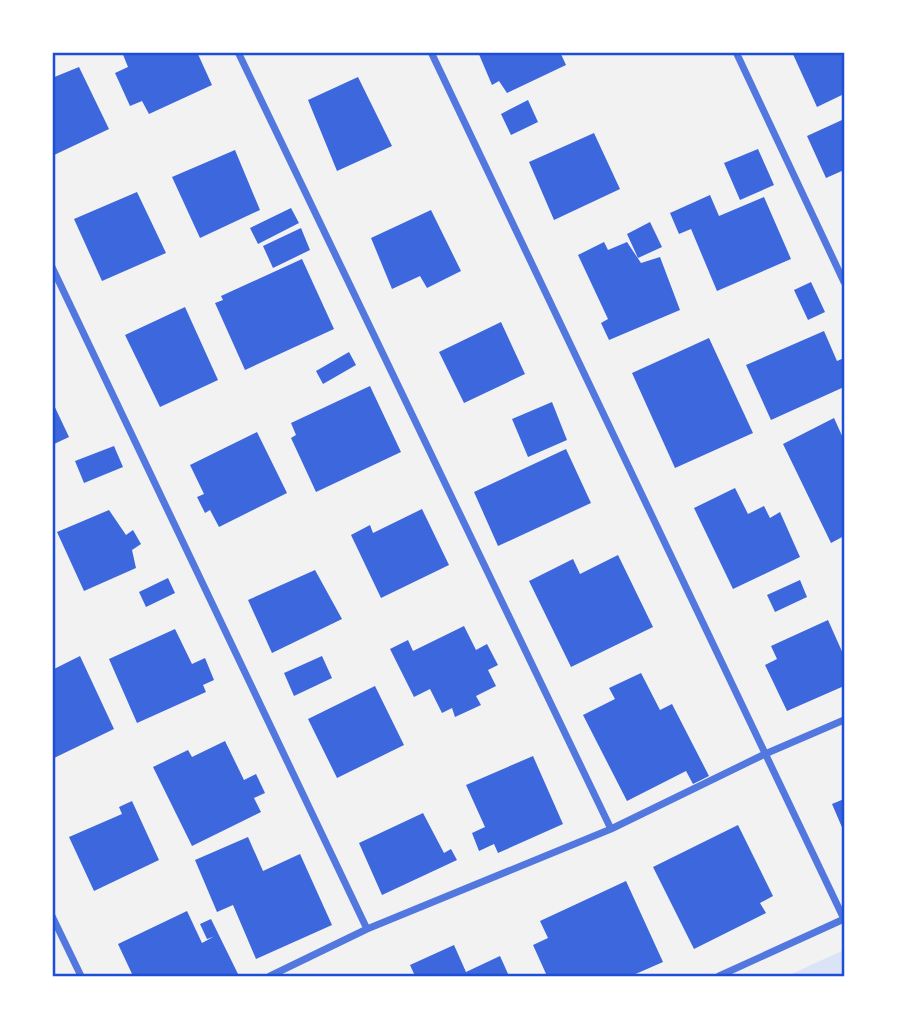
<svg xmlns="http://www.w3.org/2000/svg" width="897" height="1029" font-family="'Libre Baskerville',serif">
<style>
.green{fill:#dbe4f7}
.building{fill:#3d67dc}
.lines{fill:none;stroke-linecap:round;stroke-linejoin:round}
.minor{stroke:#5277de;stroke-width:7}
.neatline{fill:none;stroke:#1d4ed8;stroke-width:2.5}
</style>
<rect width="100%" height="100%" fill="#f2f2f2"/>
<path class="green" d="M 844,950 L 844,976 L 787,976 Z"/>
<path class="building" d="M 122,52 L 197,52 L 212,85 L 149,114 L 142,101 L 130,106 L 115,73 L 128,67 Z
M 478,52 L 560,52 L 566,65 L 507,93 L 499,81 L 492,85 Z
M 792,52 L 844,52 L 844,94 L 817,107 Z
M 79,67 L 109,129 L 52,156 L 52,78 Z
M 358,77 L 392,146 L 337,171 L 308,100 Z
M 528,100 L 538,122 L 511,135 L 501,114 Z
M 842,120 L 844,124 L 844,170 L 826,178 L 807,136 Z
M 594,133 L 620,189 L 554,220 L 529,162 Z
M 758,149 L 774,185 L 740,200 L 724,163 Z
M 235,150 L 260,210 L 200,238 L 172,177 Z
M 137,192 L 166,253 L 102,281 L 74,219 Z
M 710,195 L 719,216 L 764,197 L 791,259 L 717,291 L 691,229 L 679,234 L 670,213 Z
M 291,208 L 299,223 L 258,244 L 250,228 Z
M 431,210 L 461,271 L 427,288 L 420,276 L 392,289 L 371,238 Z
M 650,222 L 662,247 L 638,258 L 627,234 Z
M 301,228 L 310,250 L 273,268 L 263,246 Z
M 604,242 L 608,250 L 627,242 L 641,263 L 660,257 L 680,310 L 609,340 L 601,323 L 608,319 L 578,255 Z
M 302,259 L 334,329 L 245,370 L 215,303 L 223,300 L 221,296 Z
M 811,282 L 825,312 L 808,320 L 794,290 Z
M 185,307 L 218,380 L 160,407 L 125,335 Z
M 501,322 L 525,374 L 464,403 L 439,352 Z
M 824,331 L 837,361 L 844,358 L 844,387 L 771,420 L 746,365 Z
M 709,338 L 753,433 L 675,468 L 632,373 Z
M 349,352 L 356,365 L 323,384 L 316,371 Z
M 370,386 L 401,452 L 316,492 L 291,438 L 296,435 L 291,423 Z
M 52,401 L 69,437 L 52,445 Z
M 552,402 L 567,440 L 528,457 L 512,419 Z
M 834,418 L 844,440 L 844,536 L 831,543 L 783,444 Z
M 257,432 L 287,493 L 219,527 L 210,510 L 205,513 L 197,497 L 204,494 L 190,465 Z
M 114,446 L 123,467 L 84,483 L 75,461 Z
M 566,449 L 591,503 L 498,546 L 474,492 Z
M 735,488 L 748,514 L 764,506 L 770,518 L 780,512 L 800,557 L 733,589 L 694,508 Z
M 422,509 L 449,565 L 381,598 L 351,535 L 370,525 L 373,533 Z
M 109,510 L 126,535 L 133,530 L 141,544 L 132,550 L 136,568 L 84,591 L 57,532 Z
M 618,555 L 653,627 L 571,667 L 529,581 L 573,559 L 580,574 Z
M 315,570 L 342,619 L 272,653 L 248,600 Z
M 168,578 L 175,593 L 146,607 L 139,592 Z
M 800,580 L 807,597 L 775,612 L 767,595 Z
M 828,620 L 844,656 L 844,686 L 787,711 L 765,665 L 777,659 L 771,646 Z
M 464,626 L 476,650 L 487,644 L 498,665 L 488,670 L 496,686 L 476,696 L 481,705 L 455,717 L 452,708 L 442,713 L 430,689 L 414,697 L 390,649 L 408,640 L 413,651 Z
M 175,629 L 192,664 L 205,658 L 214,680 L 203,685 L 206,692 L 137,723 L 109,659 Z
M 80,656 L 114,729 L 52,759 L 52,670 Z
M 322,656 L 332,678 L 294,696 L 284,673 Z
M 641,673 L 660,710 L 672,704 L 709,776 L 693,784 L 686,771 L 627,801 L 583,715 L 615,699 L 609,688 Z
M 375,686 L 404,745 L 337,778 L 308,719 Z
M 225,741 L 244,780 L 256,774 L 265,793 L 254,798 L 261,812 L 192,846 L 153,767 L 188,750 L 192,757 Z
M 533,756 L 563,824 L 498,853 L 494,844 L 479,851 L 472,833 L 485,827 L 466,785 Z
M 844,799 L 844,832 L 832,804 Z
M 132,801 L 159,860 L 94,891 L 69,837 L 122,814 L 119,807 Z
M 423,813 L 444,853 L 451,849 L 457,860 L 382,895 L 359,843 Z
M 738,825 L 773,896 L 760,903 L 766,913 L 694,949 L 653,867 Z
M 248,837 L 263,871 L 300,854 L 332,925 L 256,959 L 233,905 L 217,912 L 195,860 Z
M 626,881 L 663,962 L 631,976 L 547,976 L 533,945 L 548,938 L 540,921 Z
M 187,911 L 202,943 L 213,937 L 207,939 L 200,924 L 211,919 L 238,974 L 233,976 L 218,976 L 217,974 L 213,976 L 133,976 L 118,944 Z
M 454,945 L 466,972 L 500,956 L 509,976 L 415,976 L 410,965 Z"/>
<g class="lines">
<path class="minor" d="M 238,52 L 611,829
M 431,52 L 844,919
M 736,52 L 844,282
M 52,267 L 367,929
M 52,916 L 81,976
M 270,976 L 367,929 L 611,829 L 765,754 L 844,720
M 719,976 L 844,919"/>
</g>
<rect width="897" height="1029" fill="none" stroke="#ffffff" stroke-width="108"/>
<rect x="54" y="54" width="789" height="921" class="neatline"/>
</svg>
